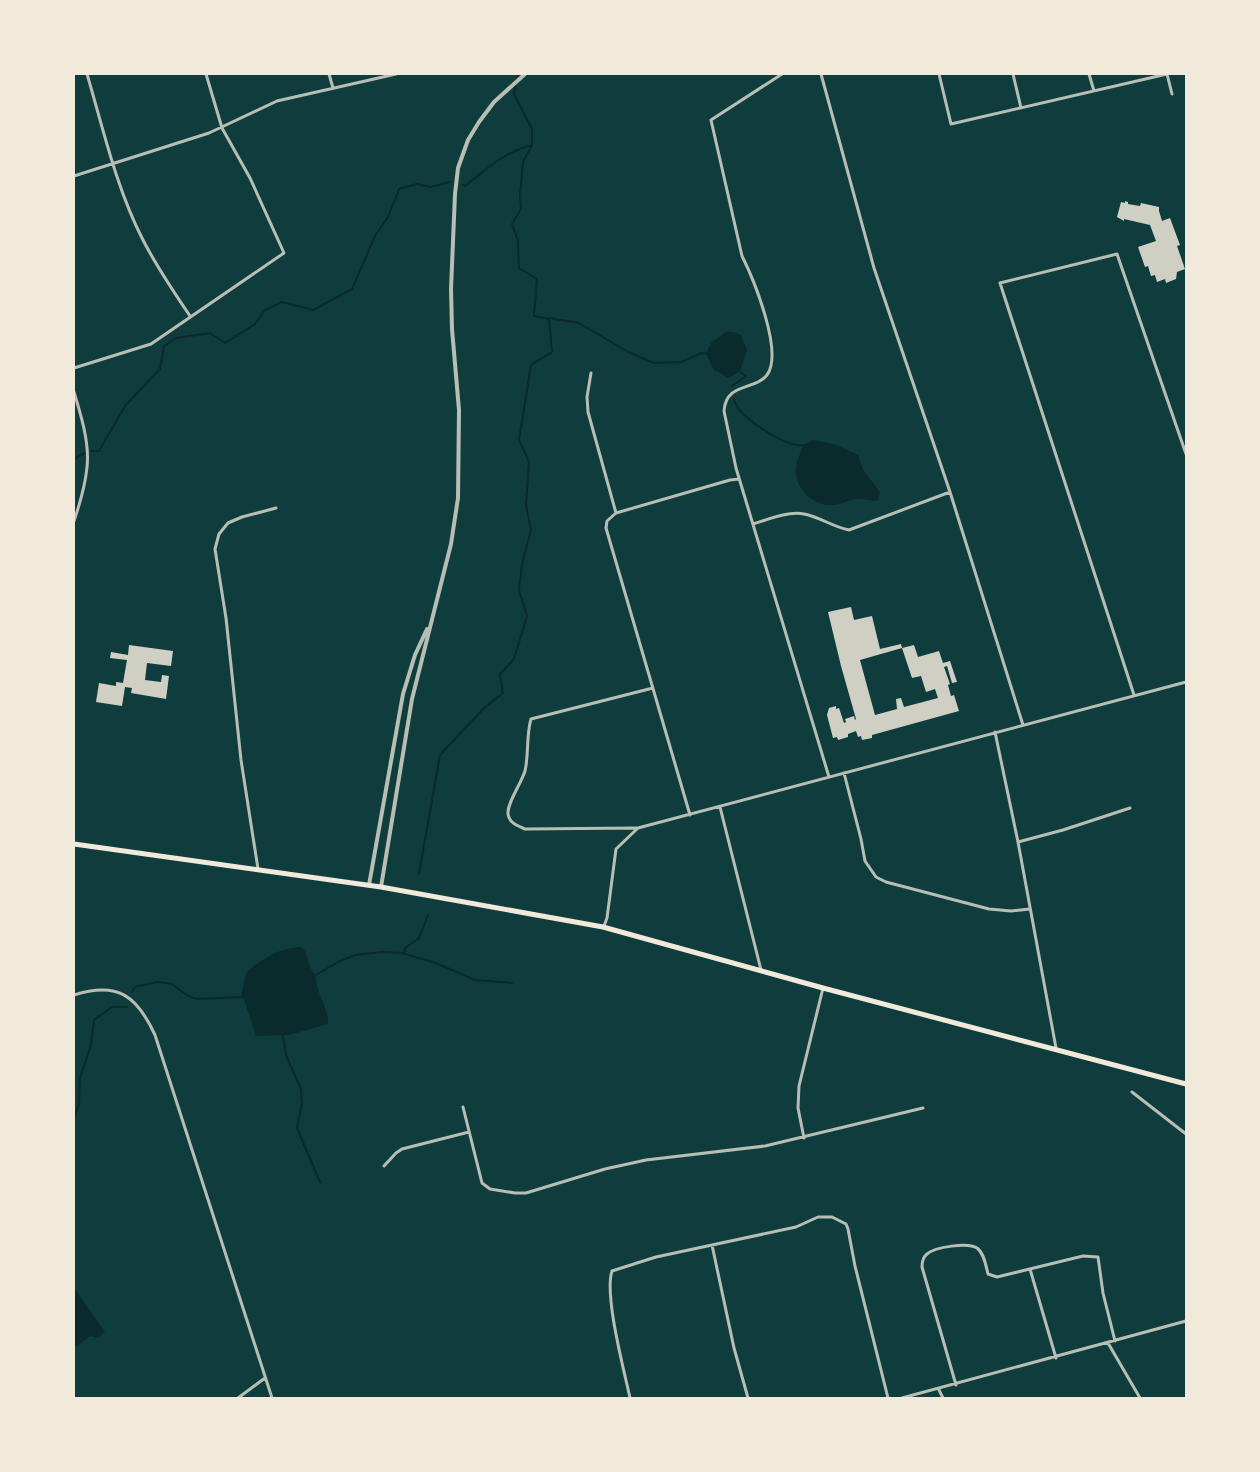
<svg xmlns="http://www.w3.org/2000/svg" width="1260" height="1472" font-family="'DejaVu Sans',sans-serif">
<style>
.water{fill:#0a2a2b}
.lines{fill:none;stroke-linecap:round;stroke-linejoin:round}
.stream{stroke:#0a2a2b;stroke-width:2}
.building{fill:#cfcfc3}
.minor{stroke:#b8beb3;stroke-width:3}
.tertiary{stroke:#b8beb3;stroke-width:4}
.primary{stroke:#f1e9da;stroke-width:5}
</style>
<rect width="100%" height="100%" fill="#0f3d3e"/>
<path class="water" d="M 726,332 L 733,332 L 741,335 L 747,350 L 740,371 L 729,378 L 714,370 L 706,353 L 711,343 Z
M 813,440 L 834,444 L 858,455 L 863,470 L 880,492 L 878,500 C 870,502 864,498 856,499 C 848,500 841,505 833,505 C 814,507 793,488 796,467 C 797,459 801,453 803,445 Z
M 301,947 C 310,954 307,968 316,975 C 315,992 329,1008 328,1024 L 289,1035 L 256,1036 L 244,999 L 241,997 L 246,973 C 259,960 281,947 301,947 Z
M 74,1288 L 105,1332 L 98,1338 L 90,1336 L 74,1348 Z"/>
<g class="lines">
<path class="stream" d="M 518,74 L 514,94 L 532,129 L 532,145 L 523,162 L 520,195 L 521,209 L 512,224 L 518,241 L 519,268 L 537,279 L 534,316
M 463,185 L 465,186 C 488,168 504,152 532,145
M 549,318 L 579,323 L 628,352 L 654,363 L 681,362 L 702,353 L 708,354
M 732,386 L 746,376 L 739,371
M 734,399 C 737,416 776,439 792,444 C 796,446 801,445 806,445
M 91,451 L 99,451 L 125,406 L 160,369 L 164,346 L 176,338 L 210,333 L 225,343 L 255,324 L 265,310 L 282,302 L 313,310 L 352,289 L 376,234 L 388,217 L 399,189 L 417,184 L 431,187 L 450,182
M 74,459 L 85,453
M 419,874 L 440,755 L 484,708 L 503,693 L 500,674 L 514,659 L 527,616 L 519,590 L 522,564 L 531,530 L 526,504 L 529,462 L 519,440 L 531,365 L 552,352 L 549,319 L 534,316
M 404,953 L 405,948 L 419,938 L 428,915
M 316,975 L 338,962 L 355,955 L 382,952 L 402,953 L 436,963 L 475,980 L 512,983
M 132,992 L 135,987 L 157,982 L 165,983 L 172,984 L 188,996 L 197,999 L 241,997
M 283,1036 L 286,1055 L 301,1089 L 302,1103 L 297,1128 L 320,1182
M 74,1119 L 79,1104 L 80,1078 L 91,1045 L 94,1020 L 112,1007 L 127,1007"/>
</g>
<path class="building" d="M 1125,201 L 1128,202 L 1128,204 L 1140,206 L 1141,203 L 1159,207 L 1159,211 L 1162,221 L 1170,218 L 1180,245 L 1177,246 L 1185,269 L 1177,272 L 1176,279 L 1166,283 L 1165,279 L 1157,282 L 1155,275 L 1151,276 L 1148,266 L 1145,267 L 1138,247 L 1156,241 L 1150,225 L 1124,219 L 1124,221 L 1117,217 L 1121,202 L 1125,203 Z
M 851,607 L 854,620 L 872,616 L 880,649 L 901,644 L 902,648 L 860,660 L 875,715 L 897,709 L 896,699 L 901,698 L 904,707 L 938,698 L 935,689 L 926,692 L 921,676 L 912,678 L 902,648 L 914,645 L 918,657 L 939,651 L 943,663 L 950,661 L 957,682 L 952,683 L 947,666 L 944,667 L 950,684 L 948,685 L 951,696 L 954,695 L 959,711 L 872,735 L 872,738 L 862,740 L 861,736 L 858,737 L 856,731 L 848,734 L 848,737 L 838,740 L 837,737 L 833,738 L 827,715 L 829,708 L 836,706 L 836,709 L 839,708 L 844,723 L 846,722 L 845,719 L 854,716 L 855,720 L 856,719 L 841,666 L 828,612 Z
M 129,645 L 173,651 L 171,666 L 147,663 L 145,680 L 161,682 L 162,675 L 169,676 L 166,699 L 131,693 L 132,688 L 125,687 L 122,706 L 96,702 L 99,683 L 116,686 L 116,682 L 123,683 L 127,660 L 110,658 L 111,652 L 128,655 Z"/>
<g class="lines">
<path class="minor" d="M 87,74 C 103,128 116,187 142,238 C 156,266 173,291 190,316
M 329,74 L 333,88
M 782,74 L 711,120 L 742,256 C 753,278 784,352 767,375 C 754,391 726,382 724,411 L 736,468 L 829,777
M 821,74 L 874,268 L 950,492 L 1023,725
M 939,74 L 951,124 L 1167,74 L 1172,94
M 1013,74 L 1021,108
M 1089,74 L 1094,91
M 74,176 L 209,133 L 277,101 L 396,74
M 74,368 L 151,344 L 284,253 L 250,178 L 222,128 L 206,74
M 591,373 L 587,397 L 588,412 L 616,513
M 74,392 C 91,448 93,465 74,521
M 753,524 C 769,519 788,511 804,514 C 820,517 833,527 849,530 L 950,492
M 1134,695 L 1000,283 L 1117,254 L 1186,454
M 995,732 L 1018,842 L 1056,1048
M 844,773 L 861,839 L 865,861 L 876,877 L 886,882 L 989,909 L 1011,911 L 1030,909
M 720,807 L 761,970
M 690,815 L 606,528 L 607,521 L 616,513 L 730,480 L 739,479
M 637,828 L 525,829 C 518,826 509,823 508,814 C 507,803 521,784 525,771 C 529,754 526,736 531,719 L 653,688
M 1018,842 L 1063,830 L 1130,808
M 258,869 L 241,760 L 226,618 L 215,549 L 219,534 L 228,523 L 242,517 L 276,508
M 604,926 L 607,918 L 616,849 L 638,828 L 1186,682
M 74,995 C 118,981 137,996 155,1035 L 272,1398
M 1132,1092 L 1186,1134
M 463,1107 L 482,1183 L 490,1189 L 515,1193 L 526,1193 L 605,1169 L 646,1160 L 765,1146 L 923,1108
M 804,1138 L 798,1108 L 799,1086 L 823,988
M 384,1166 L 396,1153 L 402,1149 L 469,1132
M 712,1245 L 734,1348 L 748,1398
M 1030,1269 L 1056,1358
M 1108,1343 L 1140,1398
M 956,1385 L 922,1267 C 922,1262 923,1257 927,1254 C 935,1247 968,1242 977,1248 C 984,1253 986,1266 988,1274 L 997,1277 L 1083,1256 L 1098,1257 L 1103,1293 L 1115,1341
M 939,1390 L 943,1398
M 238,1398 L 265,1378
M 630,1398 C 624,1370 604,1295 612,1271 L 656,1257 L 796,1227 L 818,1217 L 832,1217 L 846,1224 L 848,1229 L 855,1266 L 888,1398
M 902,1398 L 1186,1321"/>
<path class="tertiary" d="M 369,885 L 403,694 L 415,655 L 427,629
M 381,887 L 412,699 L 451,544 L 458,498 L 459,410 L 452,329 L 451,289 L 455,194 L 458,168 L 468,140 L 479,122 L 494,102 L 525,74"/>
<path class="primary" d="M 74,844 L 381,887 L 603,927 L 823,988 L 1186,1084"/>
</g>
<rect width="1260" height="1472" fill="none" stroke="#f1e9da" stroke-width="150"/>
</svg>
